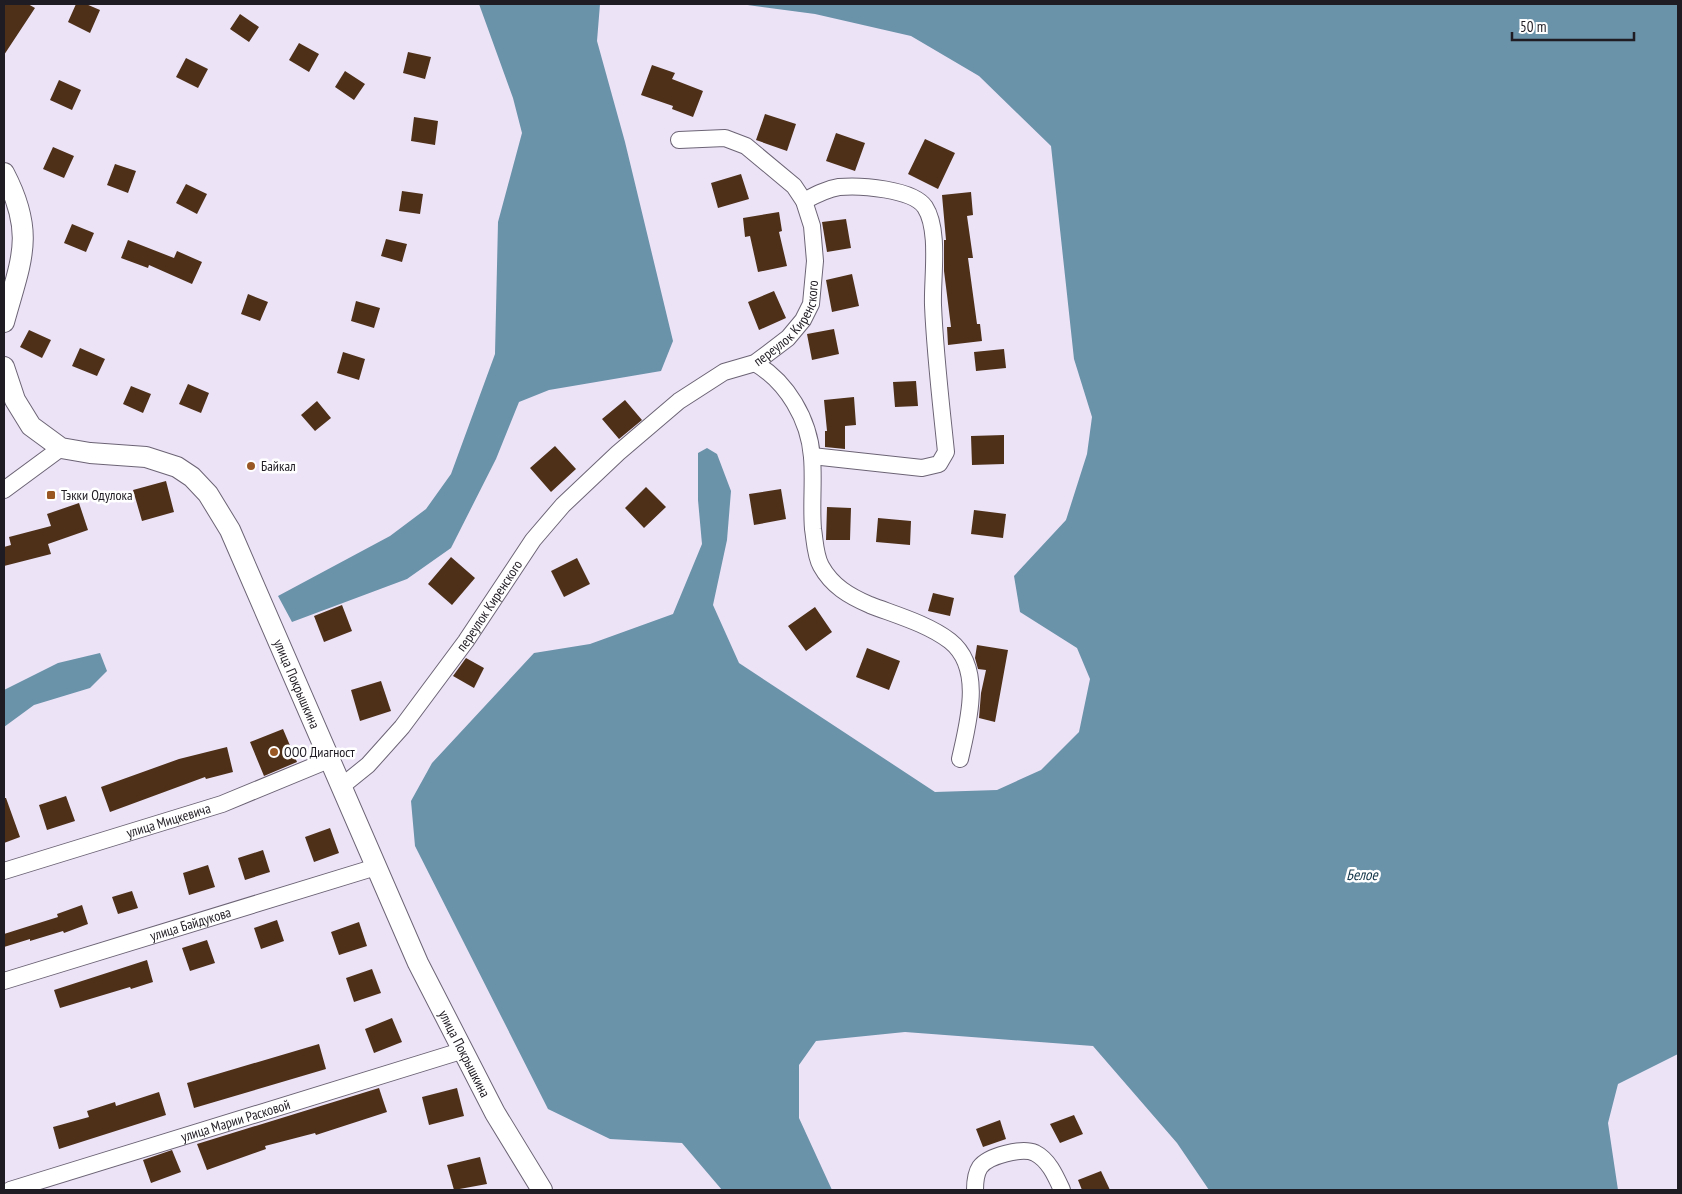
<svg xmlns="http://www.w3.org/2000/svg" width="1682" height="1194" font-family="'PT Sans Narrow',sans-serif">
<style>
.water{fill:#6a92a9}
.building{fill:#4e3019}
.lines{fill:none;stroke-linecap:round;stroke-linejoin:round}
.minor-casing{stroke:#6c6475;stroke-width:18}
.tertiary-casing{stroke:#6c6475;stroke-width:22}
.minor{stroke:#fff;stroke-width:16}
.tertiary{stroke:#fff;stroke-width:20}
.poi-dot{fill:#995823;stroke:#fff;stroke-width:2}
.labels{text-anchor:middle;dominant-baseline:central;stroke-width:5;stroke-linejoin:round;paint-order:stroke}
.street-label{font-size:14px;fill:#201c23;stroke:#fff}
.poi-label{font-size:14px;fill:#201c23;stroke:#fff;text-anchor:start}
.water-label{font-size:15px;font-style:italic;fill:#133649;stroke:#fff}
</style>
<rect width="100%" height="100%" fill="#ece3f7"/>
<path class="water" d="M 479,4 L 600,4 L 597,41 L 625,142 L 673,341 L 661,371 L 549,390 L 519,402 L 496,459 L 451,548 L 407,579 L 292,622 L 278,596 L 390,536 L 426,509 L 451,474 L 495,354 L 498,222 L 522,133 L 513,98 Z
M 740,4 L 1678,4 L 1678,1054 L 1618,1084 L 1608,1123 L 1618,1190 L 1209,1190 L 1177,1143 L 1093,1046 L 905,1032 L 816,1041 L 799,1065 L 799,1118 L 832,1190 L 722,1190 L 682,1143 L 610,1139 L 548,1109 L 415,846 L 411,801 L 432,763 L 534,653 L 590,644 L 673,614 L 702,544 L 698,500 L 698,453 L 707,448 L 717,454 L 731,491 L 727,540 L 713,605 L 739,663 L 935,792 L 997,790 L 1041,770 L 1079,732 L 1090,679 L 1077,648 L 1020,612 L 1014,576 L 1066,520 L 1087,454 L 1092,417 L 1074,359 L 1051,146 L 979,76 L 911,36 L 815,14 Z
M 100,653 L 107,671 L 90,688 L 34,705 L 4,727 L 4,690 L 58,663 Z"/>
<path class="building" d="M 4,4 L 28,4 L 35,8 L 4,55 Z
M 76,4 L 86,4 L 100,10 L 90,33 L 68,22 Z
M 240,14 L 259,27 L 249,42 L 230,29 Z
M 299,43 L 319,54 L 309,72 L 289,60 Z
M 408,52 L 431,57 L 425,79 L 403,73 Z
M 186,58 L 208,69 L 198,88 L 176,77 Z
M 652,65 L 675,73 L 672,79 L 703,91 L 693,117 L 672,109 L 673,106 L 641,95 Z
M 345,71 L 365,84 L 354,100 L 335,87 Z
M 59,80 L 81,90 L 72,110 L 50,100 Z
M 765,114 L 796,124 L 787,151 L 756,140 Z
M 414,117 L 438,121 L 435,145 L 411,141 Z
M 836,133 L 865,143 L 855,171 L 826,161 Z
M 925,139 L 955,153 L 938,189 L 908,174 Z
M 53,147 L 74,156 L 64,178 L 43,169 Z
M 115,164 L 136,171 L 128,193 L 107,185 Z
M 741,174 L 749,199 L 718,208 L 711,183 Z
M 186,184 L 207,194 L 197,214 L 176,203 Z
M 402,191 L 423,194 L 420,214 L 399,211 Z
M 971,192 L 973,215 L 967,216 L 973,258 L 968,258 L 977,324 L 980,324 L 982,341 L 948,345 L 947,327 L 951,327 L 944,271 L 944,240 L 946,240 L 942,195 Z
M 779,212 L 782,231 L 779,232 L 787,266 L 758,272 L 750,236 L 745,237 L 743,218 Z
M 846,219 L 851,248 L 827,252 L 822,222 Z
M 72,224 L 94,233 L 86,252 L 64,243 Z
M 386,239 L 407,244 L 402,262 L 381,256 Z
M 128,240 L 174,258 L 177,251 L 202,262 L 192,284 L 149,265 L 148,268 L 121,258 Z
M 852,274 L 859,306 L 832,312 L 826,280 Z
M 774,291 L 786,318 L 759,330 L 748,302 Z
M 248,294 L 268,302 L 260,321 L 241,314 Z
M 356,301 L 380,308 L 374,328 L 351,321 Z
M 834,329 L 839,354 L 812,360 L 807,334 Z
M 29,330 L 51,340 L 42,358 L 20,347 Z
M 80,348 L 105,359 L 97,376 L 72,366 Z
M 1004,349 L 1006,368 L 976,371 L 974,352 Z
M 343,352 L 365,359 L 359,380 L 337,373 Z
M 916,381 L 918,406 L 895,407 L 893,382 Z
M 188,384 L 209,393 L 201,413 L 179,404 Z
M 131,386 L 151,394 L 143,413 L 123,404 Z
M 854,397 L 856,425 L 845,426 L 845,449 L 825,447 L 825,431 L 827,431 L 824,400 Z
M 625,400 L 642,420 L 619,439 L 602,419 Z
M 317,401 L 331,418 L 315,431 L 301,415 Z
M 1004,435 L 1004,464 L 972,465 L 971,436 Z
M 555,446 L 576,469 L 551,492 L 530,468 Z
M 166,481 L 174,512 L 142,521 L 133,490 Z
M 646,487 L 666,507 L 644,528 L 625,508 Z
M 781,489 L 786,519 L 754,525 L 749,494 Z
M 79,503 L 88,530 L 48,544 L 51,554 L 4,566 L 4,547 L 11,545 L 9,537 L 51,526 L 47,514 Z
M 827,507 L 851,508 L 850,540 L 826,540 Z
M 974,510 L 1006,514 L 1003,538 L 971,534 Z
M 878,518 L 911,521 L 910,545 L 876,542 Z
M 451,557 L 475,578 L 452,605 L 428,584 Z
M 577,558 L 590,584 L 564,597 L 551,571 Z
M 933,593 L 954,598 L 950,616 L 928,611 Z
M 342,605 L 352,631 L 324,642 L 314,616 Z
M 815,607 L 832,632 L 806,651 L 788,626 Z
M 977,645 L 1008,650 L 995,722 L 979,718 L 981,693 L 986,670 L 978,669 L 975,658 Z
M 867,648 L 900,661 L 889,690 L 856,677 Z
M 466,658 L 484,668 L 474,688 L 453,676 Z
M 381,681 L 391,711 L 360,721 L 351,690 Z
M 283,729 L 297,762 L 264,776 L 250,742 Z
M 227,747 L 233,772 L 206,779 L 205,777 L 110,812 L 101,787 L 179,759 Z
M 66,796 L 75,821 L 47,830 L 39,805 Z
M 4,798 L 6,798 L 20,837 L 4,843 Z
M 330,828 L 339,853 L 314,862 L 305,837 Z
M 263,850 L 270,872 L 245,880 L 238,858 Z
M 208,865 L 215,887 L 189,895 L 183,873 Z
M 132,891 L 138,908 L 118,914 L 112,897 Z
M 82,905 L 88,924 L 64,933 L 63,931 L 30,941 L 30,939 L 4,947 L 4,934 L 58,917 L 57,914 Z
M 277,920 L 284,941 L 261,949 L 254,928 Z
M 359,922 L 367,946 L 339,955 L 331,932 Z
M 207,940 L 215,963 L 190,971 L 182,948 Z
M 147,960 L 153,982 L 131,989 L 130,987 L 60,1008 L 54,990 Z
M 372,969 L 381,993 L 354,1002 L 346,978 Z
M 392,1018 L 402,1042 L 374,1053 L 365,1029 Z
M 319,1044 L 326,1069 L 194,1108 L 187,1083 Z
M 379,1088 L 387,1112 L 316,1135 L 315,1133 L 265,1146 L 266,1149 L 207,1170 L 197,1144 Z
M 457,1088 L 464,1116 L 429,1125 L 422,1097 Z
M 159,1092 L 166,1115 L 59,1149 L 53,1127 L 89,1117 L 87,1111 L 115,1102 L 116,1106 Z
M 1074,1115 L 1083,1134 L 1060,1143 L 1050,1124 Z
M 1000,1120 L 1006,1139 L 983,1147 L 976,1129 Z
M 172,1150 L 181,1172 L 151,1183 L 143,1160 Z
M 480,1157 L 487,1184 L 454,1190 L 447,1165 Z
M 1101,1171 L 1110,1190 L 1082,1190 L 1078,1180 Z"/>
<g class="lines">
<defs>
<g id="minor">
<path d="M 804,201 C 815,195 826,189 839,187 C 860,185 913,189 925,207 C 940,230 932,278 933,305 C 935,354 941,403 946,452 L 939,464 L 922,468 L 812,456"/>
<path d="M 755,363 C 787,382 809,419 812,457 C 814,481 811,505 813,529 C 815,541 815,555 821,566 C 832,586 849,596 870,605 C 896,615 928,624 950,641 C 984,668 968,723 960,759"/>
<path d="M 4,490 L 61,448"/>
<path id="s1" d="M 342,786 L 368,765 L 402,727 L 466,641 L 533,540 L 563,505 L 618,453 L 679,401 L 724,372 L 755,363 L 788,338 L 803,320 L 811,304 L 815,261 L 812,226 L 804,201 L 794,186 L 746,146 L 725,138 L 679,140"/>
<path id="s2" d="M 4,871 L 222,804 L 331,759"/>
<path id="s3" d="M 4,981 L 376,867"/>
<path id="s4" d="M 10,1190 L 461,1051"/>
<path d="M 975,1190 C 975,1183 976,1173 980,1167 C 988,1156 1022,1147 1035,1153 C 1049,1160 1056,1177 1062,1190"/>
</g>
<g id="tertiary">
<path d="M 4,173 C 36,234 21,260 4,322"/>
<path id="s5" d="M 4,367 L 15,400 L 31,426 L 61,448 L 90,453 L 146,457 L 177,467 L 192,477 L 208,494 L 230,530 L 418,963 L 495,1113 L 542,1190"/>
</g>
</defs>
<use href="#minor" class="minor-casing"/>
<use href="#tertiary" class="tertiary-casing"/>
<use href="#minor" class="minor"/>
<use href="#tertiary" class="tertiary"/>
</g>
<g class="poi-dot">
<circle cx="251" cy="466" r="5"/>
<rect x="46" y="490" width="10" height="10" rx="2.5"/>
<circle cx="274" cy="752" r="5"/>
</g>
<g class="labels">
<g class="street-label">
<text stroke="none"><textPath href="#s1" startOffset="654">переулок Киренского</textPath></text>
<text stroke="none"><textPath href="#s1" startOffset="234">переулок Киренского</textPath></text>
<text stroke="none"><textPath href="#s5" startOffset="472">улица Покрышкина</textPath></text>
<text stroke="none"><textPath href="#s2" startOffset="172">улица Мицкевича</textPath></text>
<text stroke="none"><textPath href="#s3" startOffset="195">улица Байдукова</textPath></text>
<text stroke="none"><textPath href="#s5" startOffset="878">улица Покрышкина</textPath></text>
<text stroke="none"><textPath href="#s4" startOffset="236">улица Марии Расковой</textPath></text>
</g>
<g class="poi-label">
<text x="261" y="466">Байкал</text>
<text x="61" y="495">Тэкки Одулока</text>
<text x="284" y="752">ООО Диагност</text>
</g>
<g class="water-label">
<text x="1362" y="874">Белое</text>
</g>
</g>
<rect width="1682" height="1194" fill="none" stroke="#201c23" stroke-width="10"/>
<path d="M1512 32v8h122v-8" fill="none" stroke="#201c23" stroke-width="2.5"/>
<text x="1520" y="32" font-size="15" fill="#201c23" stroke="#ffffff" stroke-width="4" paint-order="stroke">50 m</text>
</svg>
